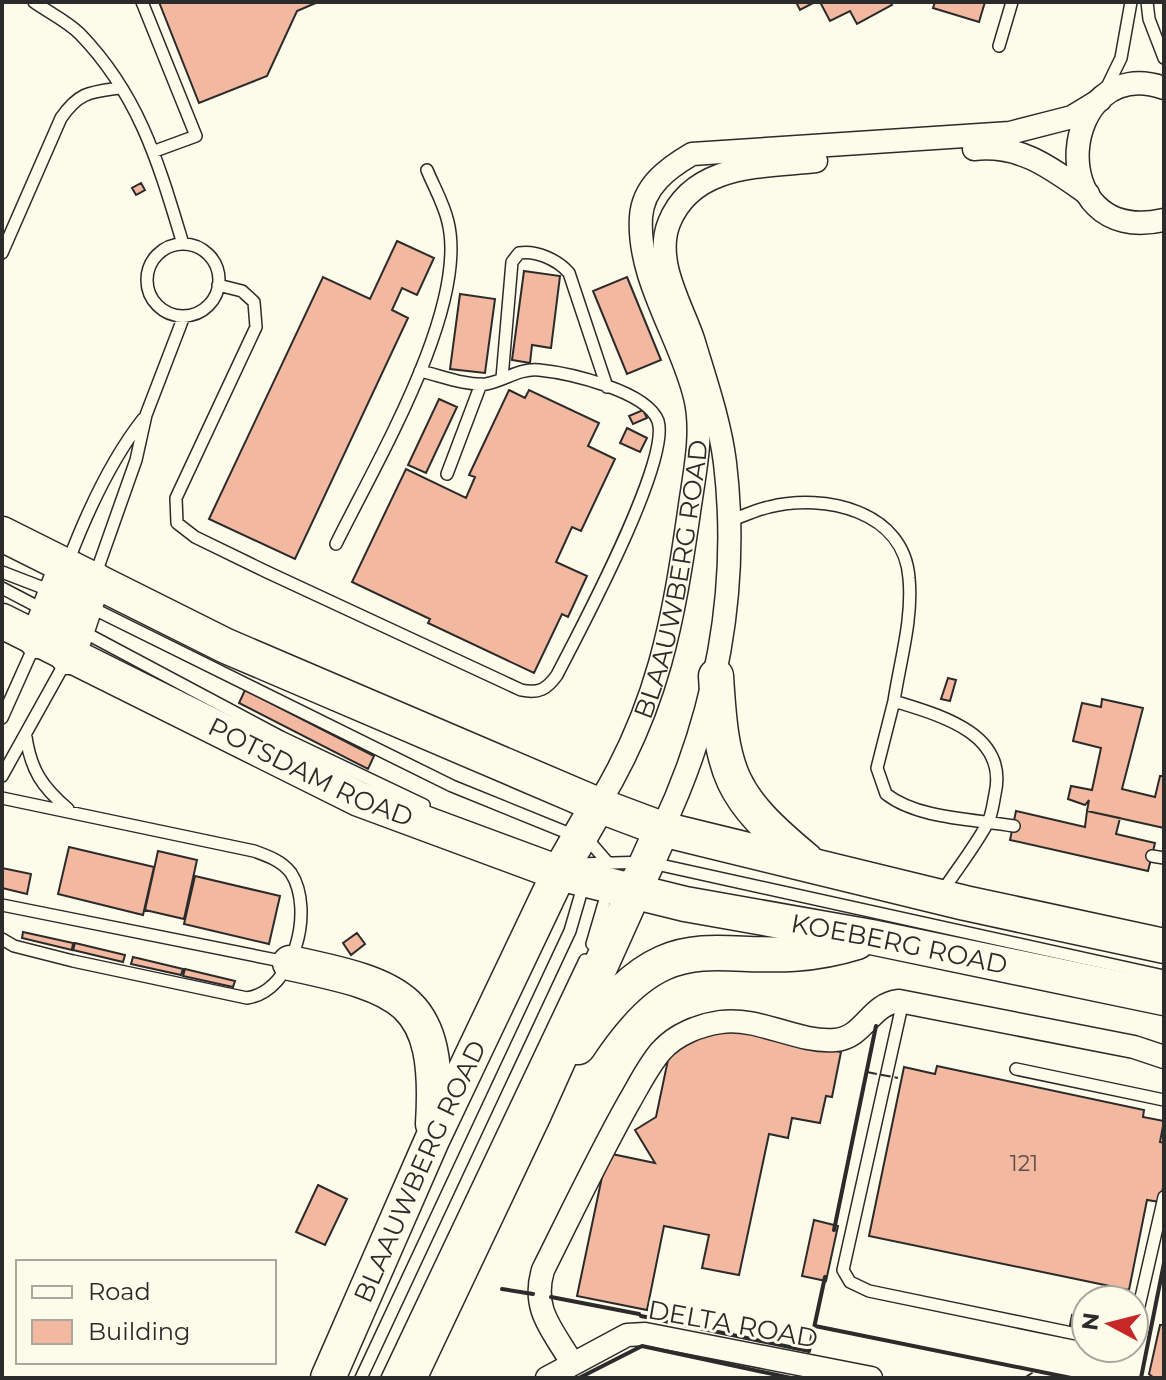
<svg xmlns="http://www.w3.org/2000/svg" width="1166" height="1380" font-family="Montserrat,sans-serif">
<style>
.building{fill:#f2b8a0;stroke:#2b2b2b;stroke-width:2}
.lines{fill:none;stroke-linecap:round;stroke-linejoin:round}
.lane-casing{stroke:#2b2b2b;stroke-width:14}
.street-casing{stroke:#2b2b2b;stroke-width:25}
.primary-casing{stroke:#2b2b2b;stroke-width:37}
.lane{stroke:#fdfbea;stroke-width:11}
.street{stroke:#fdfbea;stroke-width:22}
.primary{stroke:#fdfbea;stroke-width:34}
.fence{stroke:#2b2b2b;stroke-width:2;stroke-dasharray:10 4;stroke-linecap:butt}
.wall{stroke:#2b2b2b;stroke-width:4}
.labels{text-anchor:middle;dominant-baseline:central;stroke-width:6;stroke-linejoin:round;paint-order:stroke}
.number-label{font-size:22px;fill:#5d4e48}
.street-label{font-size:26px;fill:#2b2b2b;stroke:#fdfbea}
</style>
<rect width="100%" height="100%" fill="#fdfbea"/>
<path class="building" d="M 159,2 L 318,2 L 297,11 L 267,76 L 199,103 Z
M 796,2 L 815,2 L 800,10 Z
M 820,2 L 890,2 L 892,5 L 857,24 L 850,11 L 830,21 Z
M 935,2 L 985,2 L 979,22 L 933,8 Z
M 141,183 L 145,190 L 136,195 L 132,188 Z
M 397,241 L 434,258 L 417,295 L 402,288 L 392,310 L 408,318 L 295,559 L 209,519 L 323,277 L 370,299 Z
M 524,271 L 560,276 L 551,348 L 532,345 L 530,363 L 512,360 Z
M 627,277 L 661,360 L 627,374 L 593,291 Z
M 460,294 L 495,299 L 485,373 L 450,369 Z
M 509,390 L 525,398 L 529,390 L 599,423 L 588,446 L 615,459 L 581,531 L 572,527 L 556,562 L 587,576 L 568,617 L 562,614 L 534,673 L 428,623 L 430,619 L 352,582 L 406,469 L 466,498 L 475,477 L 469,475 Z
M 439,399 L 457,407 L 426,473 L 408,465 Z
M 643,410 L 647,418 L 633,424 L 629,416 Z
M 627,428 L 647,438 L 640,452 L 620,443 Z
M 948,678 L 956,680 L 950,701 L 941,699 Z
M 245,690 L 374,756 L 368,769 L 239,703 Z
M 1102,699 L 1143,708 L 1122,789 L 1155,797 L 1160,776 L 1164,776 L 1164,828 L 1087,811 L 1089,800 L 1085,805 L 1068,799 L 1071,786 L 1092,790 L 1101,748 L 1073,741 L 1082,703 L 1101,707 Z
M 1016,811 L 1085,827 L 1087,811 L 1120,818 L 1116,834 L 1155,843 L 1148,871 L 1010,840 Z
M 69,847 L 154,867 L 143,915 L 58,894 Z
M 158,851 L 197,860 L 184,919 L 145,910 Z
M 2,868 L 31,874 L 27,894 L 2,888 Z
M 195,876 L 280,896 L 269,944 L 184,924 Z
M 23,932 L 73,943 L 72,950 L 22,938 Z
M 357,933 L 365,944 L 351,955 L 343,943 Z
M 75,943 L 125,955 L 123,962 L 73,950 Z
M 133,957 L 183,969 L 181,975 L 131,964 Z
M 185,969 L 235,981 L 233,987 L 183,976 Z
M 727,1028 L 841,1052 L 832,1097 L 826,1096 L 820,1123 L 792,1118 L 788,1138 L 769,1134 L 739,1275 L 702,1268 L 709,1235 L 664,1226 L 647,1310 L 577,1296 L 607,1153 L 655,1163 L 635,1130 L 656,1117 L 669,1055 L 707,1030 Z
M 937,1066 L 1144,1110 L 1143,1117 L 1164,1121 L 1160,1142 L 1164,1143 L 1164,1183 L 1160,1202 L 1147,1200 L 1129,1290 L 869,1236 L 904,1067 L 935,1074 Z
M 318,1185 L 347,1199 L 325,1245 L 296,1232 Z
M 814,1220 L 838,1226 L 826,1281 L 802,1276 Z
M 1072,1315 L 1086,1318 L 1086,1328 L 1070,1325 Z
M 1160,1325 L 1164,1325 L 1164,1378 L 1154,1378 L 1149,1374 Z"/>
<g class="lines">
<defs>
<path id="lane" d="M 34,2 C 48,12 67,21 80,34 C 140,96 159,165 183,244
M 142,2 L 196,136 L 155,151
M 1147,2 L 1149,19 L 1164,58
M 999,46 L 1012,2
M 1104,93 L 1121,58 L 1131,2
M147 280a36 36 0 1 1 72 0a36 36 0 1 1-72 0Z
M 2,253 L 61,118 C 79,92 90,92 120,88
M 218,285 L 242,291 L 254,302 L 256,327 L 176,498 L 177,523 L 195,537 L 267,572 L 521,690 C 539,694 547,689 557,675 C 579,632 671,461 658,421 C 647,391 569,373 539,370 C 519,368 504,381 486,384 C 466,386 439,375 420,371
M 502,378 L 512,262 L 519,253 C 536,250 558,260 569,273 L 607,387
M 447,474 L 481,384
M 728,521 C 742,517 755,510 769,507 C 825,493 904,511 909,578 C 913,619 900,661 894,701
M 336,544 C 374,466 469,308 448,222 C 444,204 434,187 427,170
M 68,562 C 87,512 110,461 143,419
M 2,572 L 54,592
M 95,576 L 136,460 L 146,415 L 184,316
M 2,588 L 44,610
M 88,606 L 452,786 L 590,842 L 608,863 L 609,886 L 592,944
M 80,630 L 281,737 L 424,805
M 2,718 L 36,642
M 26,737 C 31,770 42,787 68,809
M 2,776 L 66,661
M 2,798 L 254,851 C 268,856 282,861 291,873 C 315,910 294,991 247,998 L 73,961 L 14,946 L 2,939
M 1152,856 L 1164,858
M 579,864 L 647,862 L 1164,976
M 942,892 C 957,869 974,848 987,824 C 992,816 993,804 995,794 C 1009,733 939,715 894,701 L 877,768 L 886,794 C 918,819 974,819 1014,826
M 2,905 L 286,962
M 903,1001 L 843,1270 L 850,1282 L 869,1291 L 1086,1336
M 1016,1069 L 1164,1100
M 1134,1328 L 1164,1197
M 361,1378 L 570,931 L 584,883
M 387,1378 L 585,960"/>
<g id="street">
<path d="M 1164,88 C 1059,51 1039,248 1164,220"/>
<path d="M 974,149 C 1021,144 1051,168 1088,194"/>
<path id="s1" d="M 598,805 C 658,707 673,623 689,512 C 694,475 704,433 695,397 C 681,338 637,279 641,217 C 643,186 668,168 692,154 L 1010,133 L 1072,117 L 1100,100"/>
<path d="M 662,829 C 716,715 740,589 725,463 C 720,422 705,379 693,339 C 681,304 654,261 669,223 C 693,163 762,167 816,161"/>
<path d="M 572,1363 C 553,1330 531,1310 543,1270 C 571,1214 598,1157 629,1102 C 639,1085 648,1066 661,1051 C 676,1034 700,1025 721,1022 C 760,1017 797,1043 835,1040 C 864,1038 870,1004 899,1001 L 1134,1047 L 1164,1057"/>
<path d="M 547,1378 L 627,1335 L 645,1334 L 871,1378"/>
</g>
<g id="primary">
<path d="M 2,534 L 226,646 L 598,805 L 662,829 L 965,903 L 1164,946"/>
<path id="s2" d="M 2,621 L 359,799 L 559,873 L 685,904 L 871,937 L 1164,998"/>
<path d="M 37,641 L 66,567"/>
<path d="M 68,657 L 94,579"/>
<path d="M 716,676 C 722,775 729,796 806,860"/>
<path d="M 290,963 C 403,987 441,998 433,1124"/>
<path d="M 578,1047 C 679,896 725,983 857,942"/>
<path id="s3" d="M 328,1378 L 432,1140 L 559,873 L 598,805"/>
<path d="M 409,1378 L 534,1114 L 662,829"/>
</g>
</defs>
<use href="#lane" class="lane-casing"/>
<use href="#street" class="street-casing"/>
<use href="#primary" class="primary-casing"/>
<use href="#lane" class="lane"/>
<use href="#street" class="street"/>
<use href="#primary" class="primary"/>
<path class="fence" d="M 867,1072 L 898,1078
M 1024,1378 L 1037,1370"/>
<path class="wall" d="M 834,1230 L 876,1026
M 502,1289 L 533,1294
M 551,1297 L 639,1314
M 641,1316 L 809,1351 L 825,1277
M 815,1326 L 1071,1378
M 579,1378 L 642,1346 L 791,1378
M 1141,1378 L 1164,1263"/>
</g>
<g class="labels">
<g class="number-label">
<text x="1024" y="1163">121</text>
</g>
<g class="street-label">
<text stroke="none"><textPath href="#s1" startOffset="240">BLAAUWBERG ROAD</textPath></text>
<text stroke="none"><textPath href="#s2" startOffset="344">POTSDAM ROAD</textPath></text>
<text stroke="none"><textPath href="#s2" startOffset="960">KOEBERG ROAD</textPath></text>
<text stroke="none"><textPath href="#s3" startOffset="226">BLAAUWBERG ROAD</textPath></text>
<text transform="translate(733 1324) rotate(10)">DELTA ROAD</text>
</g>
</g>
<rect width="1166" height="1380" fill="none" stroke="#2b2b2b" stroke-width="8"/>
<rect x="16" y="1260" width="260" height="104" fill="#fdfbea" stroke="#a9a89e" stroke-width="2"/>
<rect x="32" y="1286" width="40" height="12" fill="#fdfbea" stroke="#a9a89e" stroke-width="2"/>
<text x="88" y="1300" font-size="24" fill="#2b2b2b">Road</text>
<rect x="32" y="1320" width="40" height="24" fill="#f2b8a0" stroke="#a9a89e" stroke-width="2"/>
<text x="88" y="1340" font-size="24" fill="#2b2b2b">Building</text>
<g transform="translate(1110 1324) rotate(277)"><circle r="38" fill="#fdfbea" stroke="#a9a89e" stroke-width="2"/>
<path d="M0-6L14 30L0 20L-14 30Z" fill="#c62828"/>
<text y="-12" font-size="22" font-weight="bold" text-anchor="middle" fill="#2b2b2b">N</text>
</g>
</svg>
